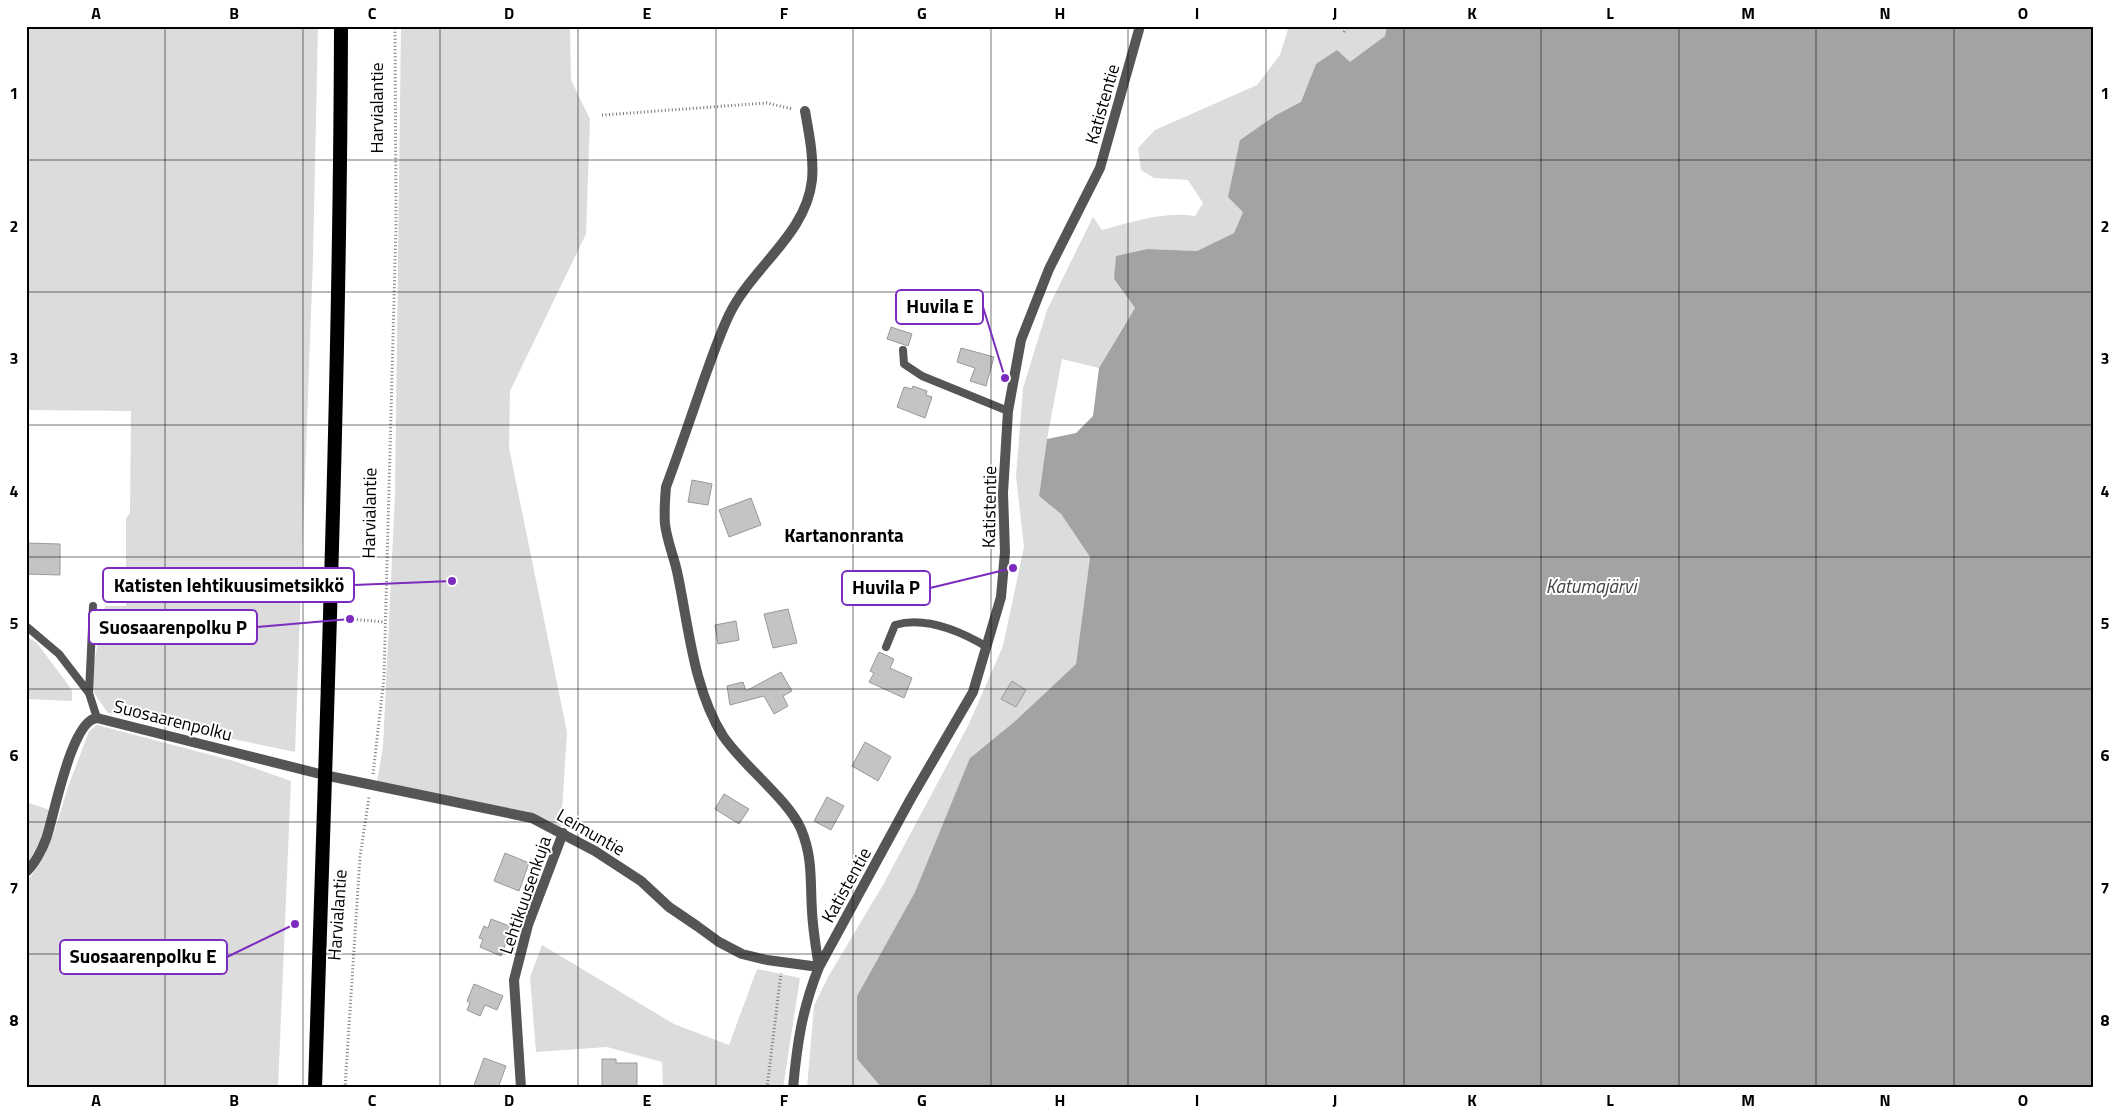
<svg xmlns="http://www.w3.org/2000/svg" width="2119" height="1114" font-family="'Titillium Web',sans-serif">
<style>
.green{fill:#dcdcdc}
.water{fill:#a3a3a3}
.building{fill:#c4c4c4;stroke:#999}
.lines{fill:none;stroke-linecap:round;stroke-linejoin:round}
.path{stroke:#777;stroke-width:3;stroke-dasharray:1 2.5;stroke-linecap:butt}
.service{stroke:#555;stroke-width:8}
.minor{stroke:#555;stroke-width:10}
.trunk{stroke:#000;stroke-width:14}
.grid{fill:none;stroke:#000;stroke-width:1;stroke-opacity:0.55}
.labels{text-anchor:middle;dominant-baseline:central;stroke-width:4;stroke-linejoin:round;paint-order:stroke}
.street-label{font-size:18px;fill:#000;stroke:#fff}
.neighbourhood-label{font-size:19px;font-weight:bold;fill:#000;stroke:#fff}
.water-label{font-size:19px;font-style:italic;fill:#444;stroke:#fff}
.leader{fill:none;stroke:#7b2cbf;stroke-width:2}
.callout-dot{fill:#7b2cbf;stroke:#fff;stroke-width:2}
.callout{fill:#fff;stroke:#7b2cbf;stroke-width:2}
.callout-label{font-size:19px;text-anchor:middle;font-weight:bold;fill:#000}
.neatline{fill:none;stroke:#000;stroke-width:2}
.grid-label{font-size:16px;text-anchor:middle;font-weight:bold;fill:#000}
</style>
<rect width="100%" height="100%" fill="#fff"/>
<path class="green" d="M 26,26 L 318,26 L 313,258 L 295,752 L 108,713 L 94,693 L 91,678 L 105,606 L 126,606 L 126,518 L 130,513 L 131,411 L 26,410 Z
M 401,26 L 570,26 L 571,80 L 590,119 L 586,234 L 510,391 L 509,448 L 567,732 L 561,827 L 535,814 L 377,781 L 383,747 L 395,495 Z
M 1289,26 L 1387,26 L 1385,36 L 1350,63 L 1316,64 L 1302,102 L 1276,115 L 1240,140 L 1243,212 L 1234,233 L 1197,251 L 1148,249 L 1114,279 L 1135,308 L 1099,368 L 1062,359 L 1047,439 L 1039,496 L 1061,514 L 1090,557 L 1076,664 L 1014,722 L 972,756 L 915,892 L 857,996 L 857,1059 L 882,1088 L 807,1088 L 814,1006 L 828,977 L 883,885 L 968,726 L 1003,646 L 1024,547 L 1016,476 L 1023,388 L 1047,310 L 1093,217 L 1102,230 C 1132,222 1164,211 1195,216 L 1203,203 L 1188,180 L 1154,178 L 1141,170 L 1138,148 L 1155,130 L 1257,85 L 1280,55 Z
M 26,636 L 37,643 L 72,690 L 72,701 L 26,699 Z
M 97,725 L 234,761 L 291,781 L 278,1088 L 26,1088 L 26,882 C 50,856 57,822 67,790 C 74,770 82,751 89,731 Z
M 26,802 L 50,810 L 41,839 L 26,866 Z
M 542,945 L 674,1024 L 729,1045 L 757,969 L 800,978 L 783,1088 L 663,1088 L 662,1062 L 607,1047 L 536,1052 L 530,977 Z"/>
<path class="water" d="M 1387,26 L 2093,26 L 2093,1088 L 882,1088 L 857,1059 L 857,996 L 915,892 L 970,758 L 1014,722 L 1076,664 L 1090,557 L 1061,514 L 1039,496 L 1047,439 L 1076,433 L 1093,416 L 1099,368 L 1135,308 L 1114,279 L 1116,256 L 1148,249 L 1197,251 L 1234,233 L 1243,212 L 1228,197 L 1240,140 L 1276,115 L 1301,102 L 1316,64 L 1337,50 L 1350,62 L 1385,36 Z"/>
<path class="building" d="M 891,327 L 912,334 L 908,346 L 887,339 Z
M 961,348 L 994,357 L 986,386 L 970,381 L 975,368 L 957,362 Z
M 913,386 L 927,391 L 926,395 L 932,397 L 925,418 L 897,407 L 904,387 L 912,389 Z
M 692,480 L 712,484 L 708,505 L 688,502 Z
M 751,498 L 761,525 L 729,537 L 719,510 Z
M 26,543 L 60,544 L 60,575 L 26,574 Z
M 788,609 L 797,643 L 773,648 L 764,614 Z
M 736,621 L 739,640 L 718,644 L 715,625 Z
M 879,652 L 894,659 L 890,668 L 912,678 L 904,698 L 869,682 L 874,673 L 870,671 Z
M 781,672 L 792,691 L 783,696 L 788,706 L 774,714 L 764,696 L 730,705 L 727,686 L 743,682 L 746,691 Z
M 1012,681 L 1026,690 L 1016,707 L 1001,699 Z
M 865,742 L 891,757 L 878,781 L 852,766 Z
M 724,794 L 749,809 L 739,824 L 715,809 Z
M 827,797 L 844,806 L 831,830 L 814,821 Z
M 505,853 L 529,863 L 519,891 L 494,881 Z
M 491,919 L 512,927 L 501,956 L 480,947 L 483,939 L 479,938 L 484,926 L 488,928 Z
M 474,984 L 503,996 L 497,1010 L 485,1005 L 480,1016 L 467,1010 L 470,1003 L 467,1001 Z
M 484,1058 L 506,1066 L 498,1088 L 473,1088 Z
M 602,1059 L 616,1059 L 616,1063 L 637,1063 L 637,1088 L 602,1088 Z"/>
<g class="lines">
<path class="path" d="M 1344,32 L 1347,26
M 602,115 L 767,103 L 793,109
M 350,619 L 385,622
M 373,774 L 384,678 L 396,224 L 395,26
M 345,1088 L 360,857 L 369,797
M 767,1088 L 781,973"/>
<path class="service" d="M 903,350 L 904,364 L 922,376 L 1008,411
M 93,606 L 89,693 L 97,718
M 26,626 L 59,654 L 89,693
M 886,647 L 895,625 C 926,616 960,631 987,647"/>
<path class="minor" d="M 26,872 C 34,865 42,850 46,839 C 54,817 71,720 97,718 L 324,775 L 532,818 L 595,851 L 641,881 L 669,907 L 697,926 L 719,942 L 742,954 L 767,960 L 819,967 C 816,949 813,930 812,911 C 810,880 813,858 801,829 C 787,798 744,767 723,736 C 694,690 689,629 678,576 C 675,559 667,542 665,524 C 664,512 665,499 666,487 C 679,452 691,417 703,382 C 711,360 719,336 729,315 C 752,267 806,235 812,180 C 814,158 809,133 805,111
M 521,1088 L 514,980 L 528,925 L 563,833
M 793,1088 C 797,1044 802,1009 819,967 L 910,800 L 973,692 L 1001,597 L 1005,552 L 1003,493 L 1008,411 L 1021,340 L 1049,269 L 1100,168 L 1140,26"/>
<path class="trunk" d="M 315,1088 C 326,734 340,380 341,26"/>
</g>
<path class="grid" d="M 165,26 L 165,1088M 303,26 L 303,1088M 440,26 L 440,1088M 578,26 L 578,1088M 716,26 L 716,1088M 853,26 L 853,1088M 991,26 L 991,1088M 1128,26 L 1128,1088M 1266,26 L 1266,1088M 1404,26 L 1404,1088M 1541,26 L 1541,1088M 1679,26 L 1679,1088M 1816,26 L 1816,1088M 1954,26 L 1954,1088M 26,160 L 2093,160M 26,292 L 2093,292M 26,425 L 2093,425M 26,557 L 2093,557M 26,689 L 2093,689M 26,822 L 2093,822M 26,954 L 2093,954"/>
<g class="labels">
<g class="street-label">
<text transform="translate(1102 104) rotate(-74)">Katistentie</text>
<text transform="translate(376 108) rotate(-90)">Harvialantie</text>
<text transform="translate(989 507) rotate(-89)">Katistentie</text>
<text transform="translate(369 513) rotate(-89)">Harvialantie</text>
<text transform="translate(173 720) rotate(14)">Suosaarenpolku</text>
<text transform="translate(591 832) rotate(30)">Leimuntie</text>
<text transform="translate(846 885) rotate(-61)">Katistentie</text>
<text transform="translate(525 895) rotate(-71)">Lehtikuusenkuja</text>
<text transform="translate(337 915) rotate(-86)">Harvialantie</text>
</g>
<g class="neighbourhood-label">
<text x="844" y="534">Kartanonranta</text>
</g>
<g class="water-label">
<text x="1591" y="585">Katumajärvi</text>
</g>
</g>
<path class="leader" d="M1005 378L983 307M452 581L354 585M1013 568L930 588M350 619L257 627M295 924L227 957"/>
<g class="callout-dot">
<circle cx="1005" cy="378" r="5"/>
<circle cx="452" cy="581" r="5"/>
<circle cx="1013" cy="568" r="5"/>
<circle cx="350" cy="619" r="5"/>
<circle cx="295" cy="924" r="5"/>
</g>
<g class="callout">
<rect x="896" y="290" width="87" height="34" rx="5"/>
<rect x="103" y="568" width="251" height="34" rx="5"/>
<rect x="842" y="571" width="88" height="34" rx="5"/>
<rect x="89" y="610" width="168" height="34" rx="5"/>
<rect x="60" y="940" width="167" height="34" rx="5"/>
</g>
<g class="callout-label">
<text x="940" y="313">Huvila E</text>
<text x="229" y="592">Katisten lehtikuusimetsikkö</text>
<text x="886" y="594">Huvila P</text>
<text x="173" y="634">Suosaarenpolku P</text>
<text x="143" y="963">Suosaarenpolku E</text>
</g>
<rect width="2119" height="1114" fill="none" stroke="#ffffff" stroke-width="55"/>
<rect x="28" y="28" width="2064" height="1058" class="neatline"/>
<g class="grid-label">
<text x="96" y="19">A</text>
<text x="234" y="19">B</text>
<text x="372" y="19">C</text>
<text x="509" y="19">D</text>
<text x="647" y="19">E</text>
<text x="784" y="19">F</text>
<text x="922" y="19">G</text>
<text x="1060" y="19">H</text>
<text x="1197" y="19">I</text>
<text x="1335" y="19">J</text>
<text x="1472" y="19">K</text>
<text x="1610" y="19">L</text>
<text x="1748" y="19">M</text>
<text x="1885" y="19">N</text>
<text x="2023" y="19">O</text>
<text x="14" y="99">1</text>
<text x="2105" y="99">1</text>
<text x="14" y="232">2</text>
<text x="2105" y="232">2</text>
<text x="14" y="364">3</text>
<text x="2105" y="364">3</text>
<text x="14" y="497">4</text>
<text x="2105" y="497">4</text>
<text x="14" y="629">5</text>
<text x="2105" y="629">5</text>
<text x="14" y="761">6</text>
<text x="2105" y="761">6</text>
<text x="14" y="894">7</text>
<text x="2105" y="894">7</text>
<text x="14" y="1026">8</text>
<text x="2105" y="1026">8</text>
<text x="96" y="1106">A</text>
<text x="234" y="1106">B</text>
<text x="372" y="1106">C</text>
<text x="509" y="1106">D</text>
<text x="647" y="1106">E</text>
<text x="784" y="1106">F</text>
<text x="922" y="1106">G</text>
<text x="1060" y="1106">H</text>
<text x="1197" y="1106">I</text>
<text x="1335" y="1106">J</text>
<text x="1472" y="1106">K</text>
<text x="1610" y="1106">L</text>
<text x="1748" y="1106">M</text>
<text x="1885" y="1106">N</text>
<text x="2023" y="1106">O</text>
</g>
</svg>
